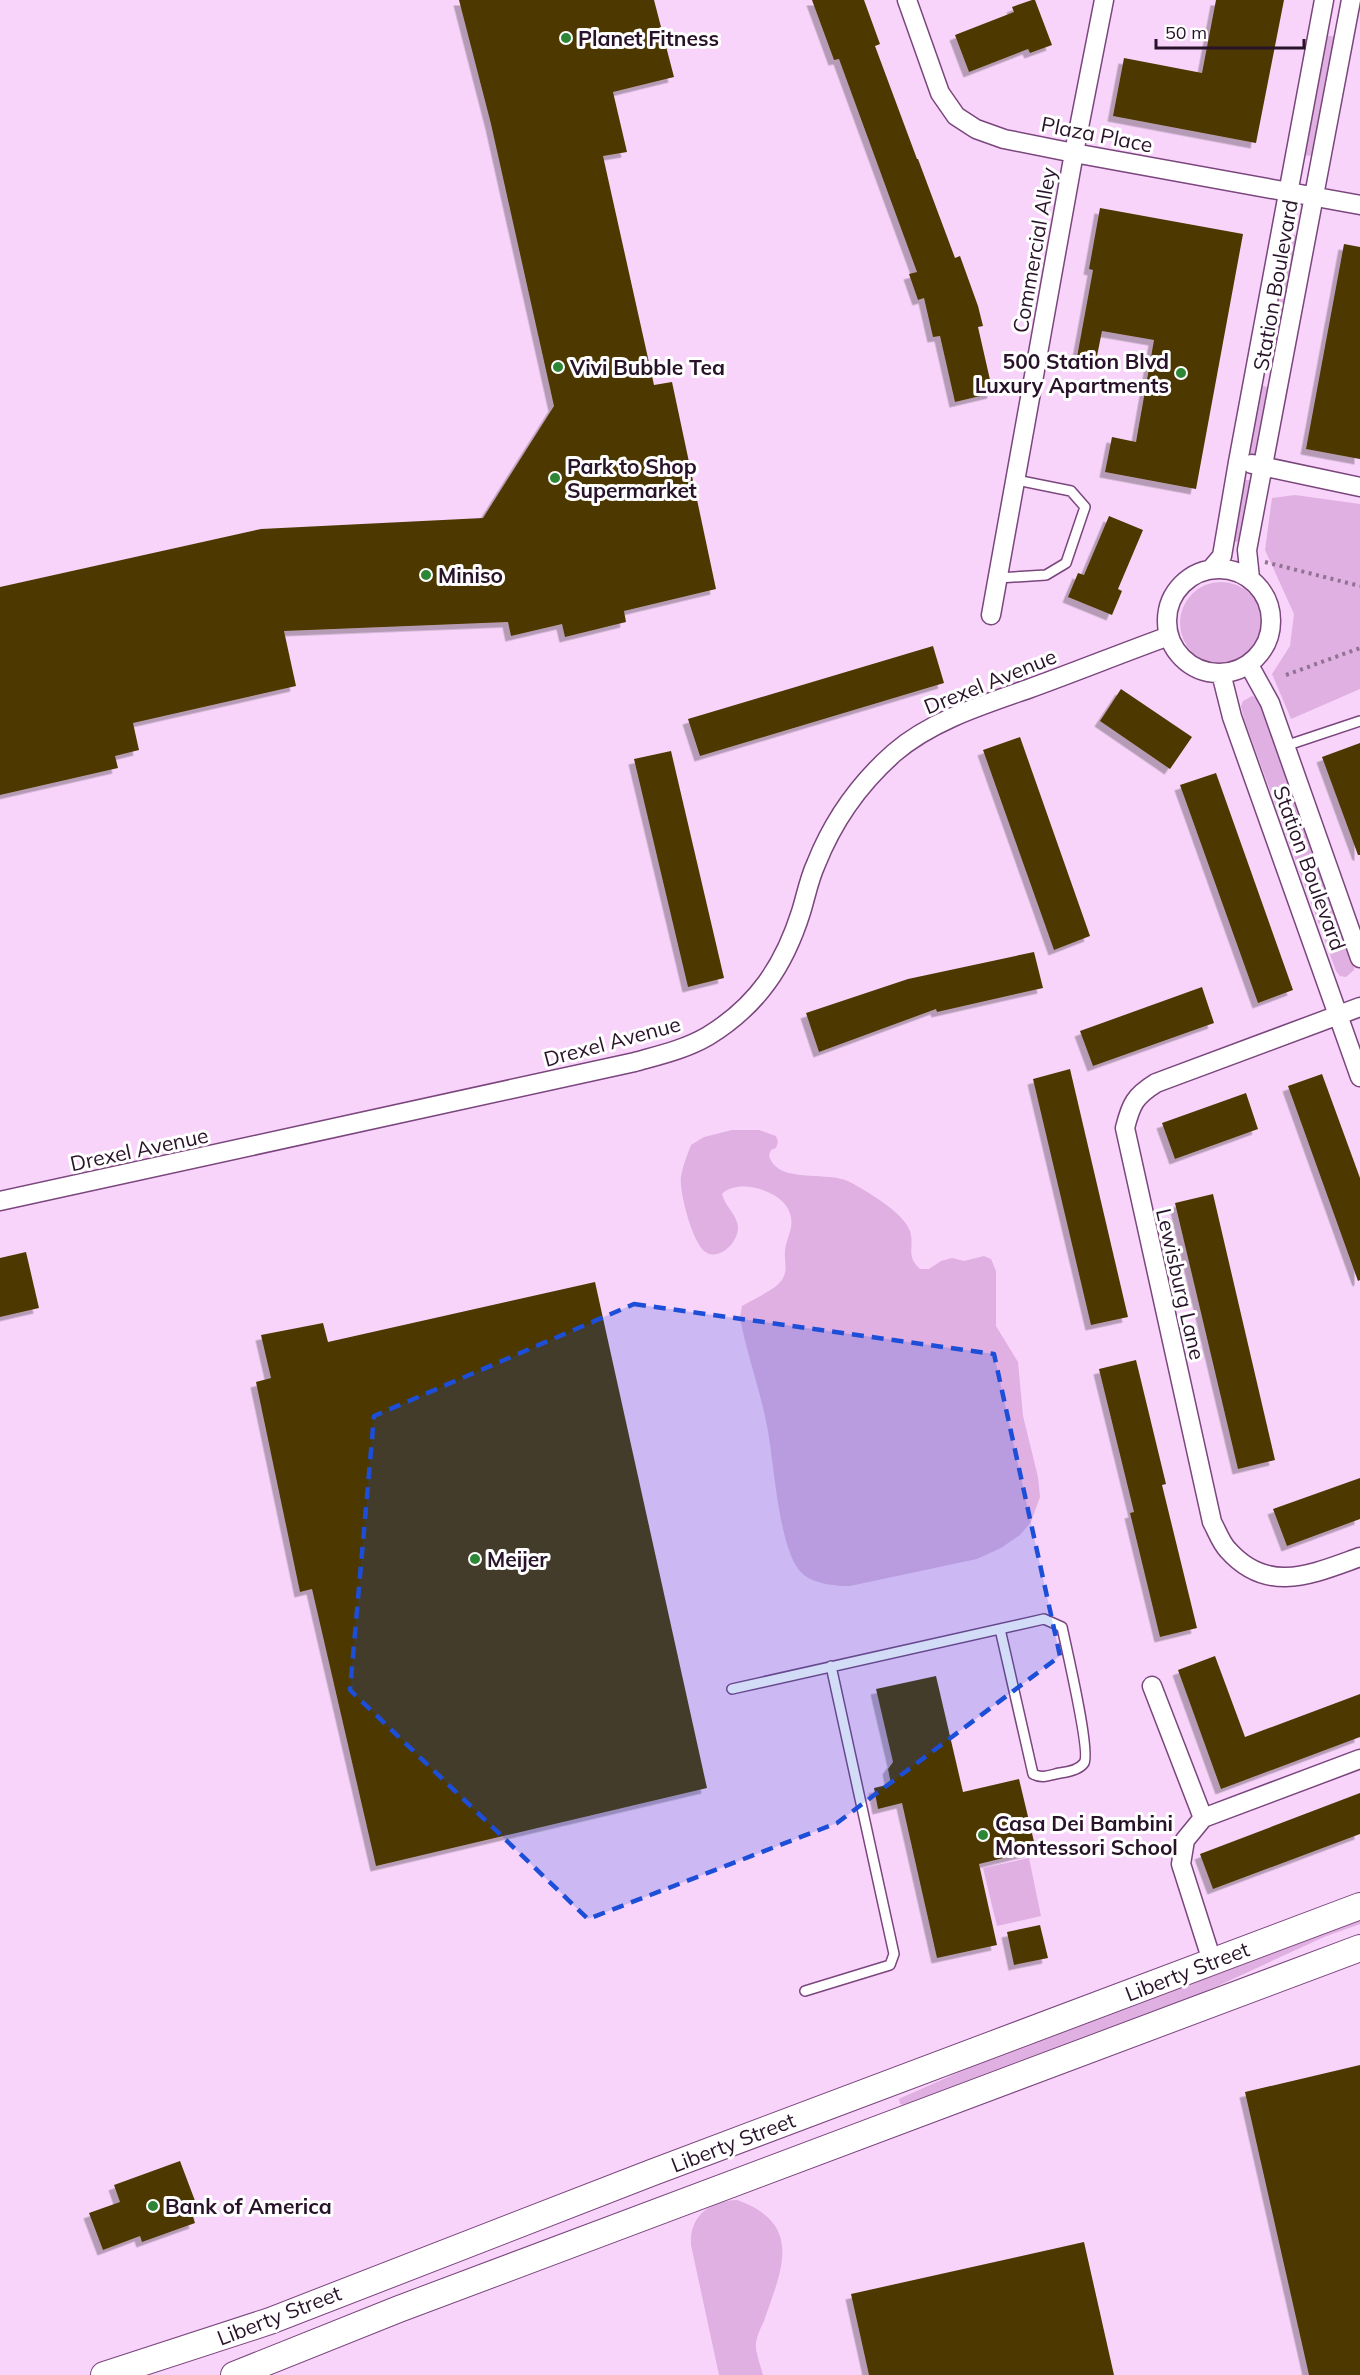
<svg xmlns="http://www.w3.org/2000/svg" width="1360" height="2375" font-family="Mulish,sans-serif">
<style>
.green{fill:#dfb0e1}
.building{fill:#4d3906;filter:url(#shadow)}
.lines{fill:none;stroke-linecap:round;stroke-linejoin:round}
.lane-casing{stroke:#7a467d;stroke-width:12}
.street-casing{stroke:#7a467d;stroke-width:21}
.secondary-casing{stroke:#7a467d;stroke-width:28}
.path{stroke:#907392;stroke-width:4;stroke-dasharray:3 4.5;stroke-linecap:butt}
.lane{stroke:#fff;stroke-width:9}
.street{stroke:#fff;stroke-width:18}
.secondary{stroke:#fff;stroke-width:26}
.marked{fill:#1d4ed8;fill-opacity:0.2;stroke:#1d4ed8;stroke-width:4.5;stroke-dasharray:12 8;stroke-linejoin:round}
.poi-dot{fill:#2c8636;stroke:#fff;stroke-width:2}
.labels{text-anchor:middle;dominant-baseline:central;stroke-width:6;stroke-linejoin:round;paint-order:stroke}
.poi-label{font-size:21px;font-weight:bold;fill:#29132a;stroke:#fff;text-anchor:start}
.street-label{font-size:21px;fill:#29132a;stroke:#fff}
</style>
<defs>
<filter id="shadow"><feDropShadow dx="-5.5" dy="5.5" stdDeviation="0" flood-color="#0004"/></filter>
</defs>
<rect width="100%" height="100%" fill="#f8d4fa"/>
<path class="green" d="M 1324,35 L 1337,37 L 1313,155 L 1309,156 L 1305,155 L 1303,150 Z
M 1288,234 L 1300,236 L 1278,351 L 1266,348 Z
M 1259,385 L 1272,388 L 1256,457 L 1249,455 L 1247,452 Z
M 1245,480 L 1250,480 L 1253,483 L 1242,541 L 1236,542 L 1232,540 L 1241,484 Z
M 1295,495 L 1360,504 L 1360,689 L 1291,719 L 1272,674 L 1290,646 L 1294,614 L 1265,550 L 1272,498 Z
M1180 623a41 41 0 1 1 82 0a41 41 0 1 1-82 0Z
M 1252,696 L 1257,698 L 1261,704 L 1355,963 L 1354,970 L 1346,977 L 1340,976 L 1336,971 L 1244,719 L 1241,706 L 1243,701 Z
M 732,1130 L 759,1130 L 776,1136 L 778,1142 L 776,1148 L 771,1150 L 769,1155 C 776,1185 827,1170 850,1182 C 868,1192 903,1212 910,1231 C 915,1247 905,1255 920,1269 L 929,1269 L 941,1261 L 952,1258 L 964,1261 L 984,1256 L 991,1259 L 996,1271 L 996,1326 L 1018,1362 L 1023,1416 L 1038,1477 L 1040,1497 L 1031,1522 L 1020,1535 L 1001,1548 L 977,1559 L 850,1586 C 834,1586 810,1584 799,1570 C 778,1543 774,1461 767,1426 C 760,1389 747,1355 740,1318 L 742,1306 C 753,1299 778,1289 783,1278 C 788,1270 784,1260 785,1251 C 786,1237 796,1227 789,1211 C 781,1190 738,1178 722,1194 C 725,1207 737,1214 738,1227 C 739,1242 718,1263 704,1251 C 692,1240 679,1192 681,1176 C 683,1166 687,1155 691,1145 L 704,1137 Z
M 1029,1858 L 1041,1916 L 997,1926 L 983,1868 Z
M 1360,1920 L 1360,1924 L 1324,1937 L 1174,2006 L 917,2101 L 904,2105 L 900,2104 L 899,2099 L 903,2097 L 980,2063 Z
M 737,2200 C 805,2224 781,2271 764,2321 C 761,2327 757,2336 756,2343 C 755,2352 761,2366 763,2375 L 719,2375 L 691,2245 C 689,2216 710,2201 737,2200 Z"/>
<path class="building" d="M 459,0 L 654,0 L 674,77 L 613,92 L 627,152 L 603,156 L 654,385 L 672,382 L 716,589 L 624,611 L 626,622 L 565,637 L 562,624 L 511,636 L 508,622 L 284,631 L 296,686 L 133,723 L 139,750 L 115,756 L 118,768 L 0,795 L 0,587 L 261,529 L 483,518 L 554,406 L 491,124 Z
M 812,0 L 864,0 L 880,44 L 875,46 L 917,159 L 918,159 L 955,258 L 960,256 L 978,306 L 983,326 L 978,327 L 993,393 L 955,402 L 940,336 L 933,337 L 924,298 L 918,300 L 909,274 L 917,272 L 839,59 L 834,60 Z
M 1032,0 L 1035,0 L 1052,45 L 1030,53 L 1028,49 L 969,72 L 955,35 L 1014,12 L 1012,7 Z
M 1216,0 L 1284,0 L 1256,143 L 1113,116 L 1124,58 L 1202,73 Z
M 1100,208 L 1243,234 L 1196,489 L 1105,472 L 1112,437 L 1136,442 L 1154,340 L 1102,331 L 1096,361 L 1077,357 L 1093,270 L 1089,269 Z
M 1344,244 L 1360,247 L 1360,459 L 1306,449 Z
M 1109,516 L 1143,530 L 1118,589 L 1122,591 L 1112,615 L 1068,597 L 1078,573 L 1084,575 Z
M 933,646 L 944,683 L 700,756 L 688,719 Z
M 1121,689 L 1192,737 L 1170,769 L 1100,721 Z
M 1020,737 L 1090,936 L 1054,950 L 983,750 Z
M 1360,743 L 1360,855 L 1358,855 L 1322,757 Z
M 671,751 L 724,978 L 688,987 L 634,759 Z
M 1216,773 L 1293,990 L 1258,1003 L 1180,785 Z
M 1034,952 L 1043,988 L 937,1012 L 936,1009 L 819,1052 L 806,1013 L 908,979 Z
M 1202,987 L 1214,1023 L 1093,1066 L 1080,1031 Z
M 1070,1069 L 1128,1317 L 1091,1325 L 1033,1079 Z
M 1322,1074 L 1360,1178 L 1360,1280 L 1358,1281 L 1288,1086 Z
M 1246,1093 L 1258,1129 L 1175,1159 L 1162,1123 Z
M 1213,1194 L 1275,1460 L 1238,1469 L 1175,1203 Z
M 26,1252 L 39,1308 L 0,1317 L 0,1258 Z
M 595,1282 L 707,1788 L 376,1866 L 312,1589 L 300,1592 L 256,1382 L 271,1378 L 261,1335 L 323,1323 L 328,1342 Z
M 1136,1360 L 1166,1484 L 1162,1485 L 1197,1628 L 1160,1637 L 1130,1513 L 1134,1512 L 1099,1369 Z
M 1360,1478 L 1360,1519 L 1287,1546 L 1273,1509 Z
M 1215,1656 L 1245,1737 L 1360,1694 L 1360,1737 L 1221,1789 L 1178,1670 Z
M 936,1676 L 963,1792 L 1019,1779 L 1036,1850 L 979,1864 L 997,1945 L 937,1958 L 902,1803 L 878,1809 L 874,1788 L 891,1784 L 888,1769 L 893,1762 L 876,1689 Z
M 1360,1793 L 1360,1834 L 1213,1889 L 1200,1854 Z
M 1040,1925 L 1048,1958 L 1014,1965 L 1007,1932 Z
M 1360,2065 L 1360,2375 L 1309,2375 L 1245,2092 Z
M 180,2161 L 200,2214 L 193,2217 L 195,2223 L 142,2242 L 140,2236 L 103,2250 L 89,2213 L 120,2202 L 114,2185 Z
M 1084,2242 L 1114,2375 L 869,2375 L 851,2294 Z"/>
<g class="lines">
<defs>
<path id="lane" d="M 998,578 L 1046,575 L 1066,563 L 1085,507 L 1071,491 L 1016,480
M 1285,746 L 1360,721
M 732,1689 L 1044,1619 L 1062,1627 C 1066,1646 1091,1753 1084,1763 C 1079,1770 1068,1772 1060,1773 C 1050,1775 1042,1779 1033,1774 L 1000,1629
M 805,1991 L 890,1965 L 894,1954 L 831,1666"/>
<path id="street" d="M 907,0 L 940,93 L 956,116 L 976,129 L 1004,139 L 1074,153 L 1360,205
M 1252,464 L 1360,487
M1167 621a52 52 0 1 1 104 0a52 52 0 1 1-104 0Z
M 1211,569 L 1222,556 L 1238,462 L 1324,0
M 1250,578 L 1247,550 L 1351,0
M 991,615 L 1074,153 L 1104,0
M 1249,665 L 1270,703 L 1360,958
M 1221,673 L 1232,717 L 1360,1077
M 1360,1007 L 1156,1083 C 1135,1096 1131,1104 1125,1128 L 1212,1522 C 1217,1531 1221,1543 1228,1550 C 1268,1595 1312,1574 1360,1557
M 0,1201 L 635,1062 C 660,1055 686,1049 708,1036 C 757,1006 784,966 801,912 C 806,896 809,879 816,864 C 833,821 859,784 894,753 C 931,721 982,705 1028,689 C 1075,672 1122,653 1169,636
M 1152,1686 L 1203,1818
M 1212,1961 L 1181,1864 L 1185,1840 L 1203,1818 L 1360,1759"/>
<path id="secondary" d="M 104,2375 L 270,2321 L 651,2173 L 1360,1906
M 234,2375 L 399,2309 L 1360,1948"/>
</defs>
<use href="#lane" class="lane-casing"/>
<use href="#street" class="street-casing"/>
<use href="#secondary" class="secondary-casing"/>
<path class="path" d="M 1265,562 L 1360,586
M 1286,675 L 1360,648"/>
<use href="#lane" class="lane"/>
<use href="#street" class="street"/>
<use href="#secondary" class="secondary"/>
</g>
<path class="marked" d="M 634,1304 L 994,1354 L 1060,1656 L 837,1823 L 588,1919 L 350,1690 L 374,1416 Z"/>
<g class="poi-dot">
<circle cx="566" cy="38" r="6"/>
<circle cx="558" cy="367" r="6"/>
<circle cx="1181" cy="373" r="6"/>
<circle cx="555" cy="478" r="6"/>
<circle cx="426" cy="575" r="6"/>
<circle cx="475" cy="1559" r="6"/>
<circle cx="983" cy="1835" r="6"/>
<circle cx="153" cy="2206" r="6"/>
</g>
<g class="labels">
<g class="poi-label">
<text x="578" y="38">Planet Fitness</text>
<text x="1169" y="361" text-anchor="end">500 Station Blvd<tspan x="1169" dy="24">Luxury Apartments</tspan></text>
<text x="570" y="367">Vivi Bubble Tea</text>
<text x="567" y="466">Park to Shop<tspan x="567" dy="24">Supermarket</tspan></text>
<text x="438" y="575">Miniso</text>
<text x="487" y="1559">Meijer</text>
<text x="995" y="1823">Casa Dei Bambini<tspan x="995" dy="24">Montessori School</tspan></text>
<text x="165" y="2206">Bank of America</text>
</g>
<g class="street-label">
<text transform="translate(1097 134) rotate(11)">Plaza Place</text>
<text transform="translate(1034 250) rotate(-80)">Commercial Alley</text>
<text transform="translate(1275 285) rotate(-80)">Station Boulevard</text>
<text transform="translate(990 681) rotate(-22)">Drexel Avenue</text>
<text transform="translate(1310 868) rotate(70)">Station Boulevard</text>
<text transform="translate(612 1041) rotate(-15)">Drexel Avenue</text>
<text transform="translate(139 1149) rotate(-12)">Drexel Avenue</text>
<text transform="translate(1181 1284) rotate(77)">Lewisburg Lane</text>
<text transform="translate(1187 1971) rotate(-21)">Liberty Street</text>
<text transform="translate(733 2142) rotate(-21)">Liberty Street</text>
<text transform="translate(279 2315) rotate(-21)">Liberty Street</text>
</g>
</g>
<path d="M1156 39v9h148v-9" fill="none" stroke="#29132a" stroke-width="3"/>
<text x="1165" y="39" font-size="18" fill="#29132a" stroke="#ffffff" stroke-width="4.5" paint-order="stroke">50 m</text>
</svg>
